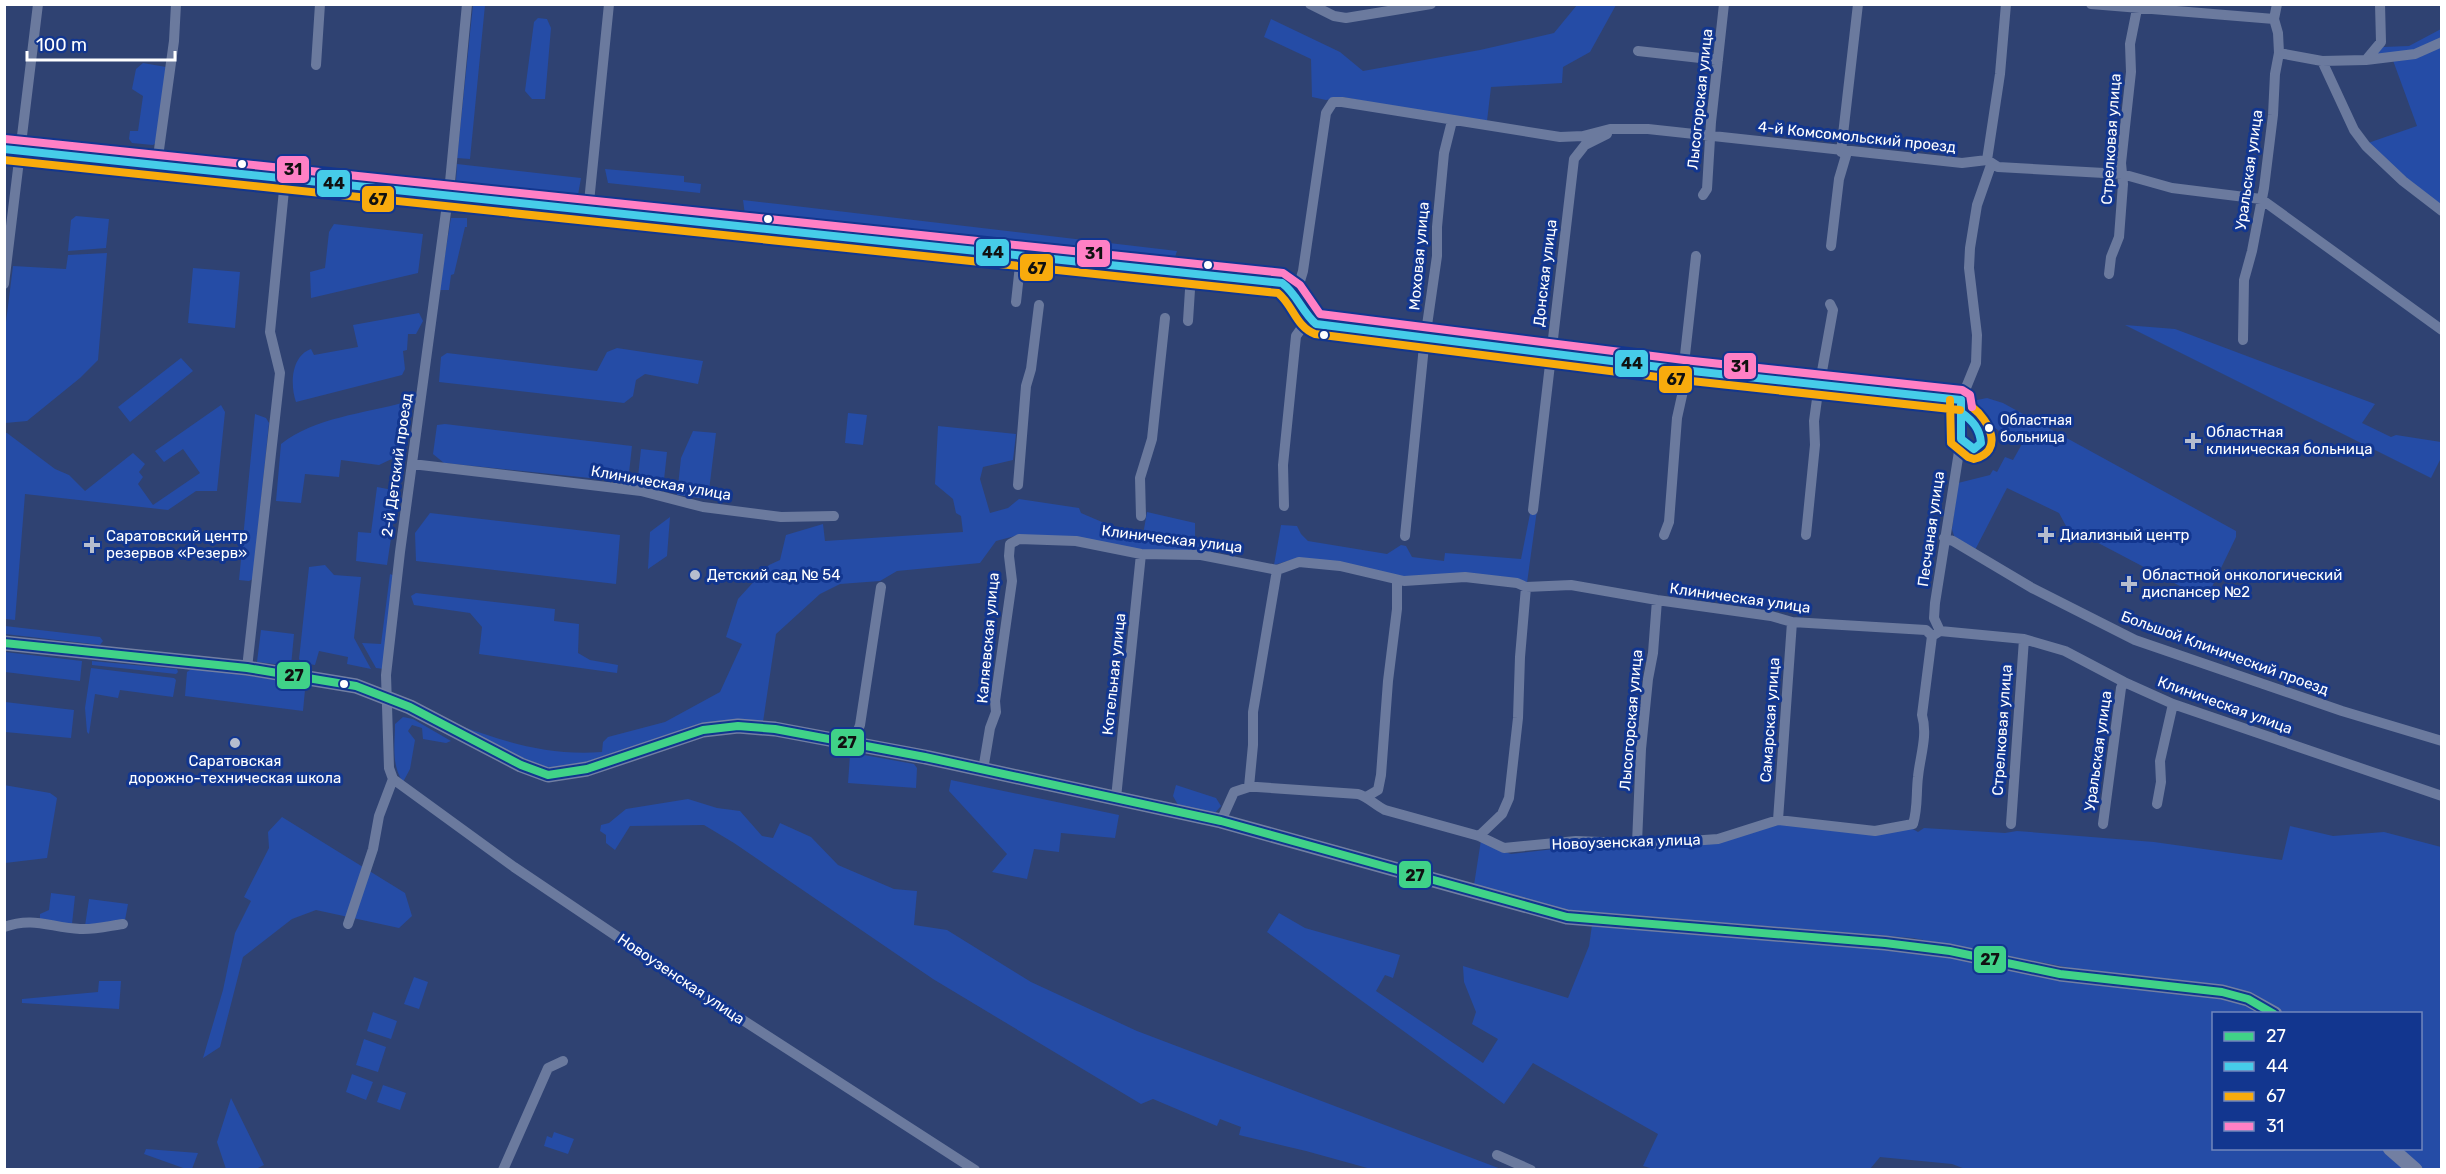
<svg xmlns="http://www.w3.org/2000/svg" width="2446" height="1174" font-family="Rubik,sans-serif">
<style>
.green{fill:#254ca6}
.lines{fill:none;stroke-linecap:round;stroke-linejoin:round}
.minor{stroke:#6b7a9e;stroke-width:10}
.tertiary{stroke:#6b7a9e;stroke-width:14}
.secondary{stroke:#727fa2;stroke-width:15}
.bus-1-casing{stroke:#12368f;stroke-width:12}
.bus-2-casing{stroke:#12368f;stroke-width:12}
.bus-3-casing{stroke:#12368f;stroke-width:12}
.bus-4-casing{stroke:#12368f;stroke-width:12}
.bus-1{stroke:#40d288;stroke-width:8}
.bus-2{stroke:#46cce9;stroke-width:8}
.bus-3{stroke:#f8ab0d;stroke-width:8}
.bus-4{stroke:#ff80c5;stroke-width:8}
.bus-dot{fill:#fff;stroke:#12368f;stroke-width:2}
.poi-dot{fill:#b6bdce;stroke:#12368f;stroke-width:2}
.labels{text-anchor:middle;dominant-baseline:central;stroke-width:6;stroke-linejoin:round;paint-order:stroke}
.bus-label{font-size:14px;fill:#fff;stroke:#12368f;text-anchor:start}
.street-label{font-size:15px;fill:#fff;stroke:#12368f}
.poi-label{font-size:15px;fill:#fff;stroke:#12368f;text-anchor:start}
.line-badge{stroke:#12368f;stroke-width:2}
.pale-badge-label{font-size:16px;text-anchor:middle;font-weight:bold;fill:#111}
</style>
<rect width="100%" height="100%" fill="#2f4272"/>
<path class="green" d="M 473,5 L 485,5 L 470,159 L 457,158 Z
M 1577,5 L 1616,5 L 1590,52 L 1563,67 L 1562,83 L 1491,87 L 1487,121 L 1442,115 L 1342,97 L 1326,100 L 1312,97 L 1311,59 L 1264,37 L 1271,19 L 1340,52 L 1363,71 L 1480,50 L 1554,33 Z
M 538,18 L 547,19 L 551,28 L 545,99 L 532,99 L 525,91 L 534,22 Z
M 2441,29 L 2441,210 L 2368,143 L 2417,126 L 2391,55 L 2372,57 L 2383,47 L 2409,46 Z
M 143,63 L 166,67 L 156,143 L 153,145 L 132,143 L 129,139 L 130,131 L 138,131 L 143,96 L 132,89 L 136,69 Z
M 457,164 L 581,178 L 578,195 L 570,199 L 465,188 L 456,181 Z
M 605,169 L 684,176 L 684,182 L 701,184 L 700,193 L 608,183 Z
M 743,200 L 778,204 L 1177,251 L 1173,263 L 1168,265 L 748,218 L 745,215 Z
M 76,216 L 109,219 L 106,248 L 68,251 L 71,220 Z
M 451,218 L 467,218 L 467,227 L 465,227 L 454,274 L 451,275 L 449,290 L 439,290 Z
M 660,221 L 900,247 L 899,253 L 660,229 Z
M 334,224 L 423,234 L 418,273 L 311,298 L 310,272 L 325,268 L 329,232 Z
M 931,251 L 1003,260 L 1017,267 L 923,257 Z
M 107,253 L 98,360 L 80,378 L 27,421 L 5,423 L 4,338 L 13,266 L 66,269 L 68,255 Z
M 1027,265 L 1100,272 L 1099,278 L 1024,270 Z
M 193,268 L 240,272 L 235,328 L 188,323 Z
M 1110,272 L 1182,279 L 1181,286 L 1109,279 Z
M 419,313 L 423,321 L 416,334 L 408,334 L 407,350 L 403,351 L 405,369 L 402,375 L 296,402 C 290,385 291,356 311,349 L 314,355 L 358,347 L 353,325 Z
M 2125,325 L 2175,329 L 2375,404 L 2362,423 L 2391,437 L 2396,435 L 2441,442 L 2441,458 L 2431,478 Z
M 617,348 L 703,361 L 698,384 L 645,374 L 636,380 L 633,396 L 624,403 L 439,382 L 441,357 L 447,353 L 597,371 L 607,352 Z
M 181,358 L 193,371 L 130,422 L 118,407 Z
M 1987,398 L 2003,403 L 2236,531 L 2236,537 L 2208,595 L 2205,597 L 2197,595 L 2066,526 L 2059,513 L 2007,488 L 1975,550 L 1954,536 L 1952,529 L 1958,483 L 1990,475 L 1993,470 L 1997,472 L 2005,457 L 2013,460 L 2022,444 L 2005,436 L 1983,418 L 1972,416 L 1969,408 L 1972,401 Z
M 405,402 L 400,455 L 379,465 L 341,460 L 339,477 L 305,474 L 301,503 L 276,501 L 281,444 C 315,417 364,414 405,402 Z
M 221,405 L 225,412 L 217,491 L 196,491 L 168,510 L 25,494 L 15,620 L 5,619 L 5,433 L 7,433 L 55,469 L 69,475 L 85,491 L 133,453 L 145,464 L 139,472 L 143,477 L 138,484 L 153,505 L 200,473 L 183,449 L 164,462 L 155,451 Z
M 848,413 L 867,415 L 863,445 L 845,443 Z
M 255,414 L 266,418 L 269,423 L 253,579 L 249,581 L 239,580 Z
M 445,424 L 632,446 L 628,482 L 444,463 L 433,454 L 437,425 Z
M 938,426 L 1016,434 L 1013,460 L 983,467 L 980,479 L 990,513 L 1008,508 L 1019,499 L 1079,508 L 1081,513 L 1109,525 L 1109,532 L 1140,541 L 1144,529 L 1147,512 L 1195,523 L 1195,539 L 1215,555 L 1135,550 L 1019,535 L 996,541 L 980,563 L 897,571 L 880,581 L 840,584 L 820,594 L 776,634 L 763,722 L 584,763 L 548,768 L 525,760 L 461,726 C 508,743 551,756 602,752 L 603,742 L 608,737 L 665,722 L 720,692 L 742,644 L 726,637 L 738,599 L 769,565 L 780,560 L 786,535 L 823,524 L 825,541 L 963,532 L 961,516 L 956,513 L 953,499 L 935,484 Z
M 693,431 L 716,433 L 708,499 L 677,495 L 681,458 Z
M 641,449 L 667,452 L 663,489 L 637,486 Z
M 377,487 L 398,491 L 387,565 L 356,561 L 358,532 L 371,533 Z
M 1537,510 L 1527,583 L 1401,578 L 1298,558 L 1274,565 L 1281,525 L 1297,526 L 1301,534 L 1308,541 L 1387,554 L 1401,545 L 1406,546 L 1412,557 L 1444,561 L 1445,553 L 1521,559 L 1530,514 Z
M 430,513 L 620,535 L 616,584 L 416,561 L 415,533 Z
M 670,517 L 667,556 L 648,569 L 650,532 Z
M 325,565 L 334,575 L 361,577 L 354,638 L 371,669 L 347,664 L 348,657 L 319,651 L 315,665 L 302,663 L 299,659 L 309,567 Z
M 390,574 L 395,576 L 384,669 L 376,668 L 362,643 L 381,644 Z
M 416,593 L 555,609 L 554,621 L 579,624 L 578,653 L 590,660 L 618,665 L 617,673 L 479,654 L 482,627 L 470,613 L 414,605 L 411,596 Z
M 5,626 L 100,637 L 103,641 L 100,645 L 5,634 Z
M 261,630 L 294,634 L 291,666 L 257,662 Z
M 5,652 L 82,661 L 80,681 L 5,672 Z
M 92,661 L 177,669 L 178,672 L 176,674 L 92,665 Z
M 91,668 L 174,678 L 176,680 L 173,697 L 120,690 L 118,698 L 95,694 L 89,734 L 87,732 L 85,708 Z
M 193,668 L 301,683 L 305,690 L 303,711 L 185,696 L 187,672 Z
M 5,702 L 74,710 L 71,738 L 5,732 Z
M 403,717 L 413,719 L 451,741 L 446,743 L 423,739 L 422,728 L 412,725 L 408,731 L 415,740 L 410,769 L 403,782 C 391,765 395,744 395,724 Z
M 853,753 L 914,764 L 917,768 L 916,788 L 848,783 L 850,755 Z
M 951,780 L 1119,815 L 1115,838 L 1061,833 L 1059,852 L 1034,849 L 1027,879 L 992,872 L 1007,854 L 949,791 Z
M 4,785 L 50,793 L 57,798 L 47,858 L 5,863 Z
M 1176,785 L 1216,798 L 1221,806 L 1214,814 L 1178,805 L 1173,796 Z
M 688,799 L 717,808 L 740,811 L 762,836 L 773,838 L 780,823 L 811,837 L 838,865 L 894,889 L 917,891 L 914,925 L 947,930 L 1031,982 L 1137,1031 L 1501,1169 L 1371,1169 L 1306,1151 L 1239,1135 L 1241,1127 L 1220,1119 L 1217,1126 L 1153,1099 L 1141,1104 L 933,979 L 734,843 L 704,825 L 630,826 L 615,850 L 606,843 L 606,835 L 600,831 L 601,825 L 609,823 L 626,809 Z
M 282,817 L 405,893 L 412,916 L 399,928 L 316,910 L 292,919 L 243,957 L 220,1047 L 203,1058 L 223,990 L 235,933 L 251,901 L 244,897 L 269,848 L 268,832 Z
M 1783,824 L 1911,828 L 1918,832 L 1924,828 L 2005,833 L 2017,831 L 2154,842 L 2282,860 L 2290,826 L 2333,836 L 2384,832 L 2441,847 L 2441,1169 L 2422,1169 L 2397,1149 L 2420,1148 L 2420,1014 L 2284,1013 L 2276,1007 L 1913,938 L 1570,911 L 1474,885 L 1481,840 L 1491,847 L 1511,854 L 1589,845 L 1649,849 Z
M 51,893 L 75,896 L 72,924 L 40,920 L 40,914 L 49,910 Z
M 89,899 L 128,904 L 125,920 L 85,926 Z
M 1279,913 L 1305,928 L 1400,955 L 1393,978 L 1385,975 L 1376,991 L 1483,1063 L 1498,1039 L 1472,1024 L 1476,1012 L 1464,982 L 1463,966 L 1568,998 L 1589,946 L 1592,925 L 1885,948 L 2222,998 L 2248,1006 L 2262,1013 L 2214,1014 L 2214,1148 L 2381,1149 L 2407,1169 L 1968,1170 L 1952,1164 L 1880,1157 L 1870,1169 L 1654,1169 L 1643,1166 L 1658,1134 L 1533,1063 L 1504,1104 L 1267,932 Z
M 414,977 L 428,982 L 419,1009 L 404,1004 Z
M 99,981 L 121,981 L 119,1009 L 22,1003 L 22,999 L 98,992 Z
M 373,1012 L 397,1021 L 391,1039 L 367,1031 Z
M 364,1039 L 386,1047 L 378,1072 L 356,1065 Z
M 352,1074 L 373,1082 L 366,1100 L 346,1092 Z
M 383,1085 L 406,1093 L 400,1110 L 377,1102 Z
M 231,1098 L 264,1165 L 256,1169 L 226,1169 L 217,1142 Z
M 554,1132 L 574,1139 L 568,1154 L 544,1146 L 547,1136 L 552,1138 Z
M 146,1149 L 198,1153 L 192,1169 L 186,1169 L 144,1154 Z"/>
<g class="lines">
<path class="minor" d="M 1310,4 L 1334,16 L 1346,18 L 1431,4
M 2091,4 L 2274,19
M 1638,51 L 1718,60
M 2279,53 L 2322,61 L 2366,60 L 2381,42 L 2380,4
M 2366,60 L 2415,54 L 2442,42
M 2322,61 L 2354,130 L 2366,146 L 2403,181 L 2442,211
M 316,65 L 320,4
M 1841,152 L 1858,4
M 1987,160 L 2000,74 L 2006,4
M 157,164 L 174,41 L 176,4
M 1703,195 L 1707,189 L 1711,122 L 1724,4
M 588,212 L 609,4
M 1831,246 L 1839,179 L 1847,152
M 2109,274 L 2111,257 L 2119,237 L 2123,184 L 2121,163 L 2131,72 L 2130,44 L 2138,4
M 4,284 L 38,4
M 1292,288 L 1300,281 L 1303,271 L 1326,113 L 1333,102 L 1342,102 L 1560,137 L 1583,136 L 1610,129 L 1648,129 L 1962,163 L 1987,160 L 1998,167 L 2122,174 L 2172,188 L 2261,199 L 2442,330
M 1016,302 L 1021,256
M 1188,321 L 1191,274
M 2243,340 L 2244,280 L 2252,251 L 2264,188 L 2273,115 L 2275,74 L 2279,53 L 2278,33 L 2274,19 L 2277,4
M 412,464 L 641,491 L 703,507 L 781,517 L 834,516
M 1018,485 L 1026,386 L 1031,369 L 1039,305
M 1284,506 L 1283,465 L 1296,336 L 1308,319
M 1533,510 L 1574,159 L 1585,145 L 1607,134
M 1141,516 L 1140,478 L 1152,439 L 1165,318
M 1664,535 L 1669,522 L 1677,418 L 1683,391 L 1682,382 L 1696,256
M 1806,535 L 1815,445 L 1814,421 L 1817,399 L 1833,310 L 1830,304
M 1405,536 L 1424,346 L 1437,256 L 1437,227 L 1444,153 L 1452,121
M 1944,538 L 1953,541 L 2032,588 L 2135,640 L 2342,711 L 2442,741
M 1940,631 L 1934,618 L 1935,603 L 1961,439 L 1961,400 L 1976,363 L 1977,335 L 1969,268 L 1970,248 L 1977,205 L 1991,165
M 247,668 L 280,373 L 270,332 L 284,190 L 280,177
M 853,743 L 860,725 L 881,587
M 983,770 L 990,728 L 996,712 L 995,701 L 1012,581 L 1009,556 L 1010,544 L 1019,539 L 1076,541 L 1141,554 L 1201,555 L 1277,570 L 1299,562 L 1340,566 L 1404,581 L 1465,577 L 1517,583 L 1526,587 L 1571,585 L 1657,600 L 1771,616 L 1792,622 L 1926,630 L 1932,636 L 1940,631 L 2024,639 L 2065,651 L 2124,682 L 2173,704 L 2442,796
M 393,779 L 514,867 L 704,995 L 975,1170
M 1249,787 L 1253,745 L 1253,712 L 1277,570
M 1366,797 L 1378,790 L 1381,775 L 1388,681 L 1397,609 L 1397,580
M 1116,798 L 1141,554
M 2157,804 L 2161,782 L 2160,761 L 2173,704
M 1778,820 L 1792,622
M 1221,821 L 1234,792 L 1249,787 L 1257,787 L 1358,794 C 1368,797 1375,805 1385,810 L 1479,836 L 1504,848 L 1576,841 L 1649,844 L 1718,839 L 1778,820 L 1875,831 L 1913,824 C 1918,808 1916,793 1918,777 C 1920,756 1928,736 1922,715 L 1932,636
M 2011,824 L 2024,639
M 2103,824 L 2121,688 L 2124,682
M 1479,836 L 1502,814 L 1509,798 L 1518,718 L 1520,657 L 1526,587
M 1637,843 L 1641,749 L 1648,679 L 1653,653 L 1657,600
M 348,924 L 373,849 L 379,816 L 393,779 L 389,768 L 386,675 L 400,552 L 450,182 L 467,4
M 4,927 C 34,916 51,928 80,929 C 94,930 109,926 123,924
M 1497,1155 L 1531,1170
M 503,1170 L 548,1068 L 563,1061"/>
<path class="tertiary" d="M 4,149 L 599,213 L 1282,283 C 1300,293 1300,313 1316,324 L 1683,370 L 1961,400"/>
<path class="secondary" d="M 4,643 L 247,668 L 356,686 L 410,707 L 521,765 L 548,775 L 587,769 L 703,730 L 738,726 L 775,729 L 925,757 L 1221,821 L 1567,917 L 1885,943 L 1950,951 L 2060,974 L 2222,992 L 2248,999 L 2275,1014
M 2390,1148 L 2415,1170"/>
<defs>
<path id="bus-1" d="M 4,643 L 247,668 L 356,686 L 410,707 L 521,765 L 548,775 L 587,769 L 703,730 L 738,726 L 775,729 L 925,757 L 1221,821 L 1567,917 L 1885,943 L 1950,951 L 2060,974 L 2222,992 L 2248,999 L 2274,1014"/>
<path id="bus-2" d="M 4,149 L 1282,283 C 1297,294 1302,312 1316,324 L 1683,370 L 1961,400
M 1961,400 L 1961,439 L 1974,449 L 1981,443 C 1980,429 1973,421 1962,413"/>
<path id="bus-3" d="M 4,160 L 1278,293 C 1293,305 1296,327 1315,334 L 1682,380 L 1960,410
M 1950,400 L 1951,443 L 1968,457 L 1974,459 C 2005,451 1989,420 1972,407"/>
<path id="bus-4" d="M 5,139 L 1283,273 L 1300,285 L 1320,314 L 1684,360 L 1962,390 L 1970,395 L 1972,407"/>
</defs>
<use href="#bus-1" class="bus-1-casing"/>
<use href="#bus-2" class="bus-2-casing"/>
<use href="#bus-3" class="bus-3-casing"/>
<use href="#bus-4" class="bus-4-casing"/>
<use href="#bus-1" class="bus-1"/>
<use href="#bus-2" class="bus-2"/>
<use href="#bus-3" class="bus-3"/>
<use href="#bus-4" class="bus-4"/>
</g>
<g class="bus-dot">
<circle cx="242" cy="164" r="5"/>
<circle cx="768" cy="219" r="5"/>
<circle cx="1208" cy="265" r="5"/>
<circle cx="1324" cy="335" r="5"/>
<circle cx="1989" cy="428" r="5"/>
<circle cx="344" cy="684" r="5"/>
</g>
<g class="poi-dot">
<path d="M2190 432h6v6h6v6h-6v6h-6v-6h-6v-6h6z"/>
<path d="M2043 526h6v6h6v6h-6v6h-6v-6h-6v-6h6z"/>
<path d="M89 536h6v6h6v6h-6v6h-6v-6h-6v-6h6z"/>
<circle cx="695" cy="575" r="6"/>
<path d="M2126 575h6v6h6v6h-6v6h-6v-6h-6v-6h6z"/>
<circle cx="235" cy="743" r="6"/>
</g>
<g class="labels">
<g class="bus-label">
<text x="2000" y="420">Областная<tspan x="2000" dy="17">больница</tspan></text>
</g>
<g class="street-label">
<text transform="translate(1700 99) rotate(-84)">Лысогорская улица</text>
<text transform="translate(1857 137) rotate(6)">4-й Комсомольский проезд</text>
<text transform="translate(2111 139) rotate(-86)">Стрелковая улица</text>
<text transform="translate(2249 170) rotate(-82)">Уральская улица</text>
<text transform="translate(1419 256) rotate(-85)">Моховая улица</text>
<text transform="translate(1545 273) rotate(-83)">Донская улица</text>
<text transform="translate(397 465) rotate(-82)">2-й Детский проезд</text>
<text transform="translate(661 483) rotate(10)">Клиническая улица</text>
<text transform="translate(1931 529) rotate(-82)">Песчаная улица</text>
<text transform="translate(1172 539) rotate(7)">Клиническая улица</text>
<text transform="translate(1740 598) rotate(8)">Клиническая улица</text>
<text transform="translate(988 638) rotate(-85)">Каляевская улица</text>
<text transform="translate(2225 653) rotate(20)">Большой Клинический проезд</text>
<text transform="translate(1114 674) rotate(-84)">Котельная улица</text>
<text transform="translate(2225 705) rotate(20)">Клиническая улица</text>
<text transform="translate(1631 720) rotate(-85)">Лысогорская улица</text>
<text transform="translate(1770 720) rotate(-86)">Самарская улица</text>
<text transform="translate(2002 730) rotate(-86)">Стрелковая улица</text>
<text transform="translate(2098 751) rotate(-82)">Уральская улица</text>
<text transform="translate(1626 842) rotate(-2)">Новоузенская улица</text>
<text transform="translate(681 979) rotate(34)">Новоузенская улица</text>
</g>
<g class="poi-label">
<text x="2206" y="432">Областная<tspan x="2206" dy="17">клиническая больница</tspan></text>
<text x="2060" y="535">Диализный центр</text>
<text x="106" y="536">Саратовский центр<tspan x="106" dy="17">резервов «Резерв»</tspan></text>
<text x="707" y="575">Детский сад № 54</text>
<text x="2142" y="575">Областной онкологический<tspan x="2142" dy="17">диспансер №2</tspan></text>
<text x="235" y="761" text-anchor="middle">Саратовская<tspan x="235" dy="17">дорожно-техническая школа</tspan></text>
</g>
</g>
<g class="line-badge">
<rect x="276" y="155" width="34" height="29" rx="6" fill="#ff80c5"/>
<rect x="316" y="169" width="35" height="29" rx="6" fill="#46cce9"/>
<rect x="361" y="185" width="34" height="28" rx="6" fill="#f8ab0d"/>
<rect x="975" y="238" width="35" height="29" rx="6" fill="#46cce9"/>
<rect x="1076" y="239" width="35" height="29" rx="6" fill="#ff80c5"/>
<rect x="1019" y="253" width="35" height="29" rx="6" fill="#f8ab0d"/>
<rect x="1614" y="349" width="35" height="29" rx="6" fill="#46cce9"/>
<rect x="1723" y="352" width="34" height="28" rx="6" fill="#ff80c5"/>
<rect x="1658" y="365" width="35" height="29" rx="6" fill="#f8ab0d"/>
<rect x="276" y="661" width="35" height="29" rx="6" fill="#40d288"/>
<rect x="830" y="728" width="35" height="29" rx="6" fill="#40d288"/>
<rect x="1398" y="860" width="34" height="29" rx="6" fill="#40d288"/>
<rect x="1973" y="945" width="34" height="29" rx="6" fill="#40d288"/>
</g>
<g class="pale-badge-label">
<text x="293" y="175">31</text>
<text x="334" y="189">44</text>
<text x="378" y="205">67</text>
<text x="993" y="258">44</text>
<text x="1094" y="259">31</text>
<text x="1037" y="274">67</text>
<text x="1632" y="369">44</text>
<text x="1740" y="372">31</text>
<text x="1676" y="385">67</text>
<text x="294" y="681">27</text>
<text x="847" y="748">27</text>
<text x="1415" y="881">27</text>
<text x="1990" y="965">27</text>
</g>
<rect width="2446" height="1174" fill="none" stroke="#ffffff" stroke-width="12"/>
<rect x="2212" y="1012" width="210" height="138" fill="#12368f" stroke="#7186bc" stroke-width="1.5"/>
<rect x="2224" y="1032" width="30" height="9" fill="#40d288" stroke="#7186bc" stroke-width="1.5"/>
<text x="2266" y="1042" font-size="18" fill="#ffffff">27</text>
<rect x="2224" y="1062" width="30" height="9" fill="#46cce9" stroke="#7186bc" stroke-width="1.5"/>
<text x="2266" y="1072" font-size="18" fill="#ffffff">44</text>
<rect x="2224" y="1092" width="30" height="9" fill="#f8ab0d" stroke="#7186bc" stroke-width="1.5"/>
<text x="2266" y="1102" font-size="18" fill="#ffffff">67</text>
<rect x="2224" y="1122" width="30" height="9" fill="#ff80c5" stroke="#7186bc" stroke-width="1.5"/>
<text x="2266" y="1132" font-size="18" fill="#ffffff">31</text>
<path d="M27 51v9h148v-9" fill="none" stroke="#ffffff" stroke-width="3"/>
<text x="36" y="51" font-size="18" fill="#ffffff" stroke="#12368f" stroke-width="4.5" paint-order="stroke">100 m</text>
</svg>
